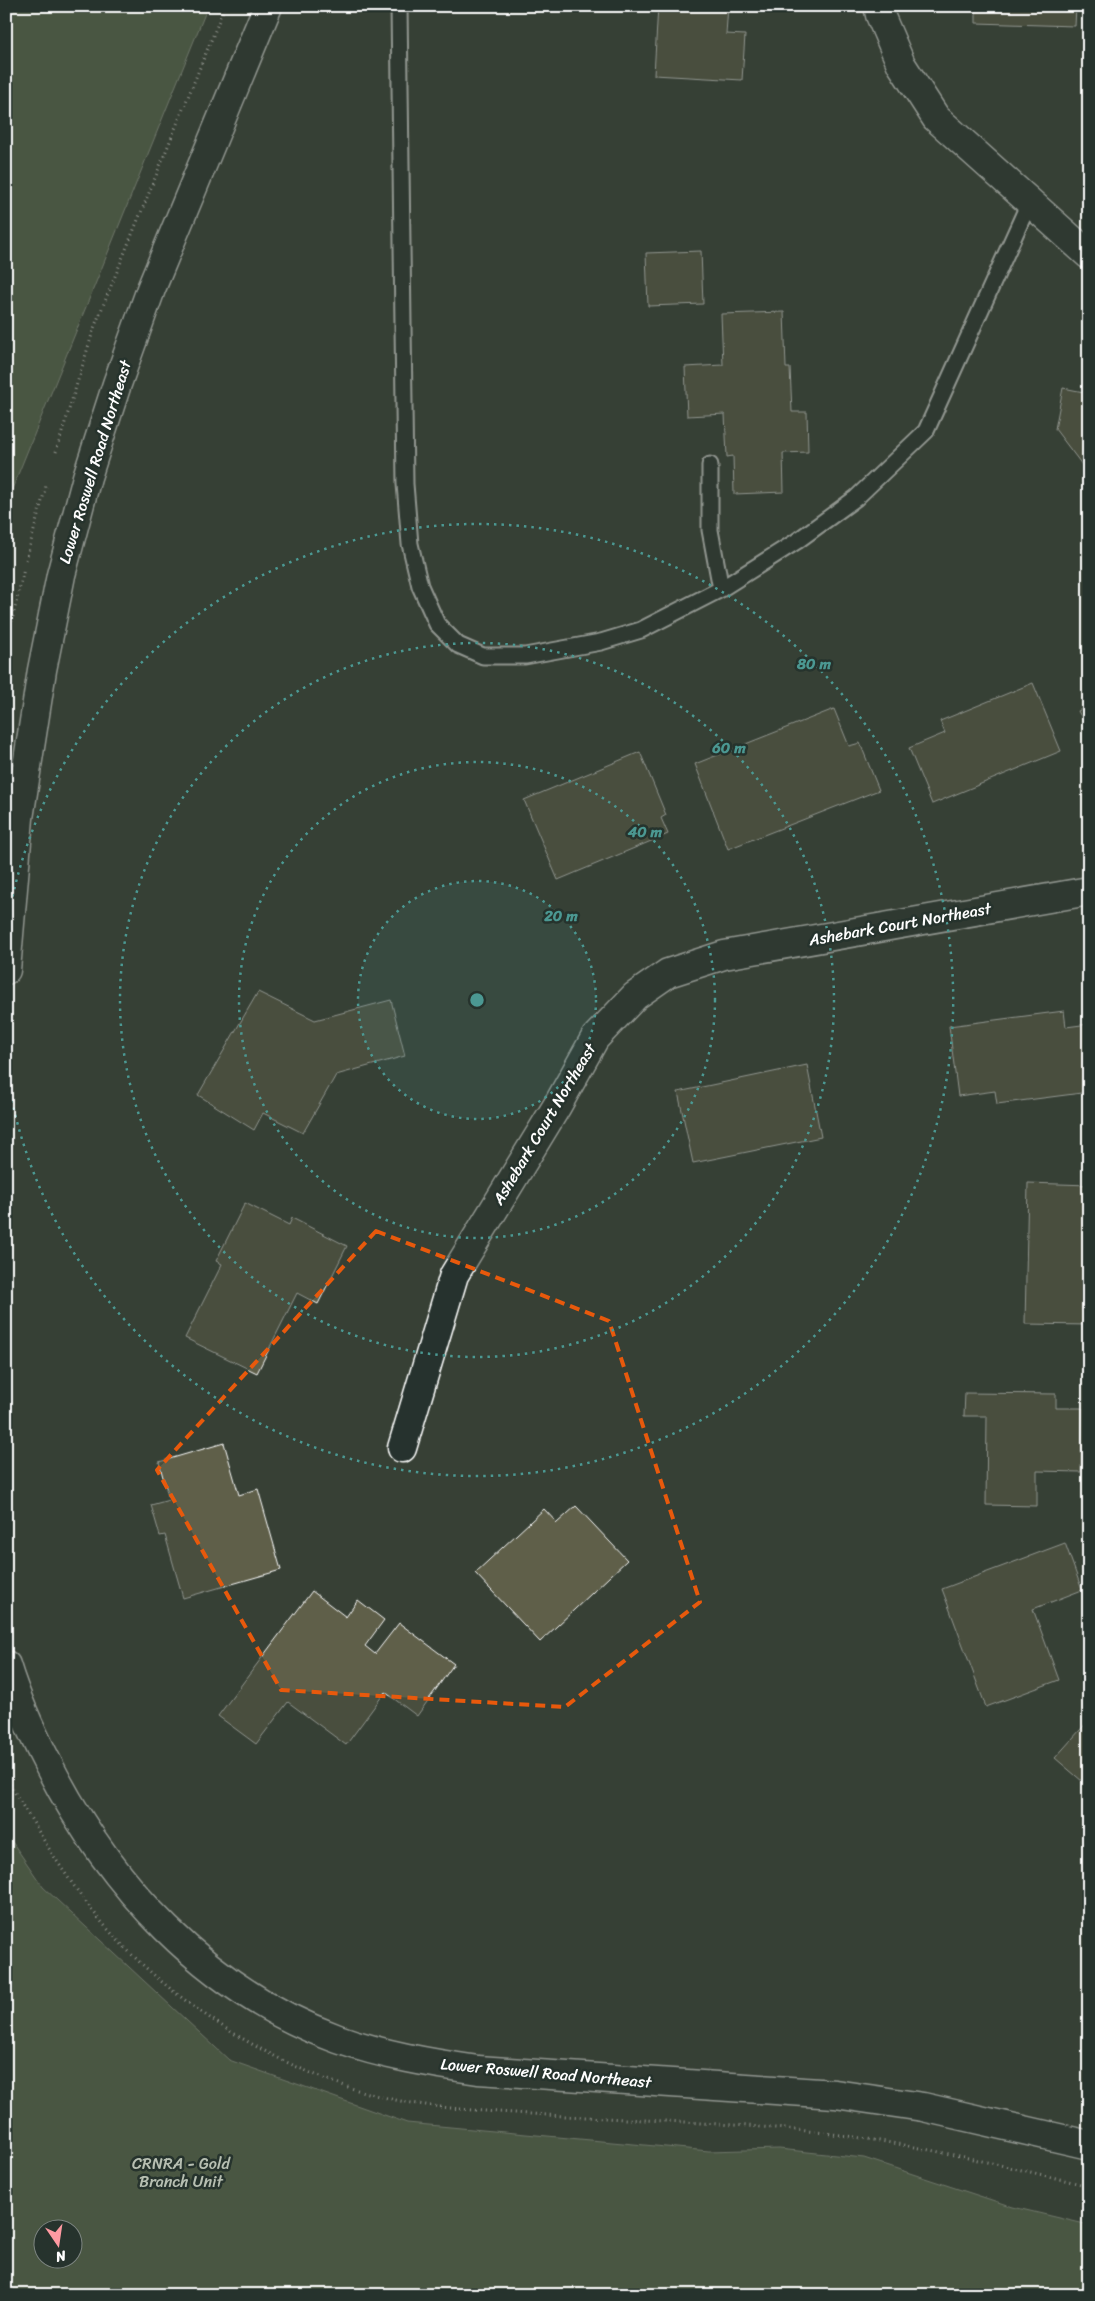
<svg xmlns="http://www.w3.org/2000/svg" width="1095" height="2301" font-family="Sriracha,sans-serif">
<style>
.green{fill:#607153;stroke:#b0b8a9;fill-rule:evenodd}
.building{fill:#5e5e49;stroke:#fff}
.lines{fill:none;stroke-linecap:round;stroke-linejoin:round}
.lane-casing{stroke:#fff;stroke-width:19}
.street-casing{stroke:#fff;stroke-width:31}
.secondary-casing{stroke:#fff;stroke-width:31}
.path{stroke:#fff;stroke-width:3;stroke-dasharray:1 4;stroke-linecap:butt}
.lane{stroke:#26332d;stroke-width:15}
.street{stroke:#26332d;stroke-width:28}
.secondary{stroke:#26332d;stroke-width:28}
.marked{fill:none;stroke:#e8590c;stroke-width:4;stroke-dasharray:10 6;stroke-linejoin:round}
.ring{fill:none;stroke:#4b9892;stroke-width:2.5;stroke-dasharray:2.5 5}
.labels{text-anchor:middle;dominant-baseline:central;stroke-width:5;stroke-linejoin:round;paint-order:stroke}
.street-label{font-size:16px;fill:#fff;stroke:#26332d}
.park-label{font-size:16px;fill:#b7bfb2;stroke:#26332d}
.centre{fill:#4b9892;stroke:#26332d;stroke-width:2.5}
.ring-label{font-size:15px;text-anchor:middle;font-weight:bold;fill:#4b9892;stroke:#26332d;stroke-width:5;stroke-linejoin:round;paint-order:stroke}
</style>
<rect width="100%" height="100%" fill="#374035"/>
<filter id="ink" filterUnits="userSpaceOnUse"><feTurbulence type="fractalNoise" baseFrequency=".02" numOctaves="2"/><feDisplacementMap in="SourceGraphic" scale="10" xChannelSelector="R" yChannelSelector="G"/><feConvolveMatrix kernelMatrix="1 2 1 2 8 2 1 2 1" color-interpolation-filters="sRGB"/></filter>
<g filter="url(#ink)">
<path class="green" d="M 6,6 L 208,6 L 6,504 Z
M 6,1833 L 43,1887 L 229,2060 L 407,2123 L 709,2151 L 779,2149 L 864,2158 L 1013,2207 L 1089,2225 L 1089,2295 L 6,2295 ZM 42,2228 L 72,2228 L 72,2258 L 42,2258 Z"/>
<path class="building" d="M 658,6 L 728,6 L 726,34 L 745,35 L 742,80 L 654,75 Z
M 976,6 L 1076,6 L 1075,26 L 976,23 Z
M 701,251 L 703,304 L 648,306 L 646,253 Z
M 784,312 L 786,368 L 790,368 L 792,412 L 807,412 L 808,452 L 783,453 L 784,492 L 734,494 L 733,456 L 727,457 L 725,414 L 687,416 L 685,367 L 723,365 L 721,314 Z
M 1063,388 L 1089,393 L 1089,478 L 1080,462 L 1055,429 Z
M 1033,683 L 1061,751 L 932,804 L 909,748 L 945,733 L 940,721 Z
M 1089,705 L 1089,731 L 1078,711 Z
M 834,709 L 849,746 L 860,743 L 879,790 L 728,849 L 695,764 Z
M 640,752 L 666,815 L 661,818 L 668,834 L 558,880 L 524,800 Z
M 258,992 L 315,1020 L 391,1000 L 405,1056 L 336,1075 L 303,1133 L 263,1113 L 254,1130 L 198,1095 Z
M 1064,1011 L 1066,1027 L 1089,1024 L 1089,1092 L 997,1104 L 995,1091 L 958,1096 L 949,1026 Z
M 807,1065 L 821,1137 L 693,1163 L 678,1092 Z
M 1028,1183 L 1089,1185 L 1089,1325 L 1025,1324 Z
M 245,1203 L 289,1225 L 292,1218 L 347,1246 L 318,1304 L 297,1293 L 257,1373 L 185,1338 L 222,1264 L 216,1261 Z
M 965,1393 L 1056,1394 L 1056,1408 L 1082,1408 L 1081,1472 L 1037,1471 L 1037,1506 L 986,1505 L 987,1416 L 964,1416 Z
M 224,1443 L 239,1495 L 258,1489 L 281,1570 L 183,1598 L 165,1535 L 160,1536 L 151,1505 L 169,1500 L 159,1462 Z
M 576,1506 L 627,1560 L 540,1642 L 475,1573 L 544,1509 L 557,1523 Z
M 1065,1543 L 1082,1590 L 1033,1609 L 1059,1680 L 986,1707 L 942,1589 Z
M 312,1591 L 346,1617 L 358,1600 L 384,1620 L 365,1646 L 375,1654 L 399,1623 L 454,1664 L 417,1716 L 385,1692 L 346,1745 L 288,1702 L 256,1744 L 218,1716 Z
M 1089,1720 L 1089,1787 L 1055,1758 Z"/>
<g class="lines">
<defs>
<path id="lane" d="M 399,6 L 405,484 L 410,544 L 420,586 L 437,624 L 458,645 L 483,656 L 525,656 L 601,642 L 641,630 L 721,589 L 710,530 L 710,465
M 721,589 L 797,541 L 856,498 L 926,431 L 1029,203"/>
<path id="street" d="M 878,6 L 880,15 L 901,64 L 936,118 L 1089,255
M 402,1448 L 454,1275 L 557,1106 L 595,1038 L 635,996 L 668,973 L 724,955 L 1089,891"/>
<path id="secondary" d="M 6,970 L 19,818 L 42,670 L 61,575 L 87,477 L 117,384 L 151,289 L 268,6
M 6,1665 C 16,1698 31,1731 47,1762 C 109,1885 206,1991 338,2039 C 383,2055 430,2063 478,2070 L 835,2094 L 923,2107 L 1089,2145"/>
</defs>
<use href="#lane" class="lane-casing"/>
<use href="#street" class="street-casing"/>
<use href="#secondary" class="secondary-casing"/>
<path class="path" d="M 56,452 L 94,328 L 225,6
M 26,560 L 46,486
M 6,646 L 24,569
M 6,1775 C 15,1796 29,1815 40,1834 C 58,1864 78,1893 100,1920 C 172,2007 295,2082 406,2102 C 453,2110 500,2112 547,2115 C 623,2119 699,2122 774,2128 C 881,2136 985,2161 1089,2186"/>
<use href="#lane" class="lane"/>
<use href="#street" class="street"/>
<use href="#secondary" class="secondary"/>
</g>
</g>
<path d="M0 0H1095V2301H0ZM 376,1231 L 609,1321 L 700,1602 L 565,1707 L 281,1690 L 157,1470 Z" fill="#374035" fill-opacity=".55" fill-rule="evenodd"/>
<path class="marked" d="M 376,1231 L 609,1321 L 700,1602 L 565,1707 L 281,1690 L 157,1470 Z"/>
<circle cx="477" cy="1000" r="119" fill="#4b9892" fill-opacity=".12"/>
<g class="ring">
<circle cx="477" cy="1000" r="119"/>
<circle cx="477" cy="1000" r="238"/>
<circle cx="477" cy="1000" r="357"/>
<path d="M7 926A476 476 0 1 1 7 1074"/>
</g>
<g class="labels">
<g class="street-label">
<text transform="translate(95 462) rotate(-73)">Lower Roswell Road Northeast</text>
<text transform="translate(900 924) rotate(-10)">Ashebark Court Northeast</text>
<text transform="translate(544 1124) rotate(-59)">Ashebark Court Northeast</text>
<text transform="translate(546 2073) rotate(5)">Lower Roswell Road Northeast</text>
</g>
<g class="park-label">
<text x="181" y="2163">CRNRA - Gold<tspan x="181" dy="18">Branch Unit</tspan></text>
</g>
</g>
<circle cx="477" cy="1000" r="8" class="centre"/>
<g class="ring-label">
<text x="814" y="669">80 m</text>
<text x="729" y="753">60 m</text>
<text x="645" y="837">40 m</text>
<text x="561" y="921">20 m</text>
</g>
<rect width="1095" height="2301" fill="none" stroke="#26332d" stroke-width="25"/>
<rect x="12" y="12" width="1070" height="2276" fill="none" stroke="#fff" stroke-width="2" filter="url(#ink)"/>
<g transform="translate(58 2244) rotate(167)"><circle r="24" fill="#26332d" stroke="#7d8581"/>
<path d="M0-4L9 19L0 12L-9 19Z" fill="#ff9aa2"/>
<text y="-8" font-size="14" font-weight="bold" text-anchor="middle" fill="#ffffff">N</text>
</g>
</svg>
